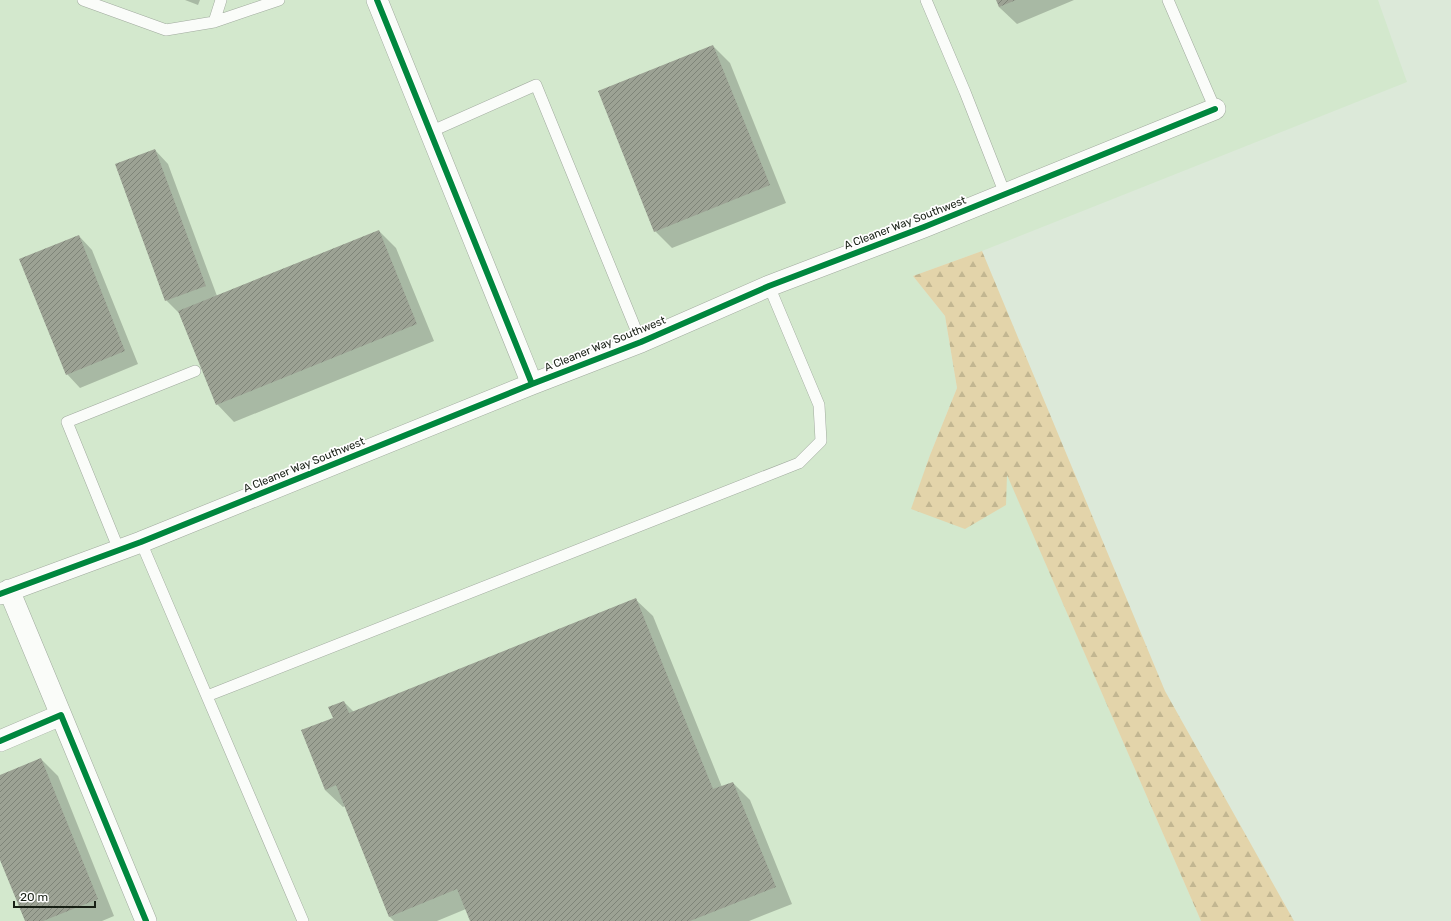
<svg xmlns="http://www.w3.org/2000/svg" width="1451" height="921" font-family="Rubik,sans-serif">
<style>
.built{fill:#d3e8cd}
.forest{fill:url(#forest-firs)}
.shadow{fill:#0003}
.building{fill:url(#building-hatch)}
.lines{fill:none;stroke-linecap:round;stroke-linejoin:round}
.service-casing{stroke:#a0aa9e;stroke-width:12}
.minor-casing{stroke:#a0aa9e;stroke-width:22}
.service{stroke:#fafcf9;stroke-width:11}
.minor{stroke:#fafcf9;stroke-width:21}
.cycleway-casing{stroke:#fff;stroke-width:8}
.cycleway{stroke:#00873e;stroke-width:6}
.labels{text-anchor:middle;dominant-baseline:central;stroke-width:3.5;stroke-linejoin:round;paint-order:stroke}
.street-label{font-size:11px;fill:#182015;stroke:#fff}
</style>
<defs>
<pattern id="forest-firs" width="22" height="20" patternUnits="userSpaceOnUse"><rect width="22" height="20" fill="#e3d4aa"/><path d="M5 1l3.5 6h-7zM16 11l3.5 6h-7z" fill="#c2b691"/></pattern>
<pattern id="building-hatch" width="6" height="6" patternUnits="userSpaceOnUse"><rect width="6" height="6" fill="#9ca294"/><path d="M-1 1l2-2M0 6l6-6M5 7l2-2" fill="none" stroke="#7e8478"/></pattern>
</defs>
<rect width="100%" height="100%" fill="#dce9d9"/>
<path class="built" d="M 0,0 L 1378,0 L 1407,82 L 982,251 L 913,276 L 945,316 L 957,388 L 930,455 L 912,509 L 1007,474 L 1201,921 L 0,921 Z"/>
<path class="forest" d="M 982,251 L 1165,691 L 1294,921 L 1201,921 L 1007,475 L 1006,505 L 965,529 L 911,509 L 930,455 L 957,388 L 945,316 L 913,276 Z"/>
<path class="shadow" d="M 185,0 L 200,0 L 198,5 Z
M 997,0 L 1074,0 L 1017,24 L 999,7 Z
M 713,46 L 730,63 L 786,203 L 672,248 L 655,231 Z
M 155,150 L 168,164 L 217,296 L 379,231 L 396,248 L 434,341 L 234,422 L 217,404 L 179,313 L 166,300 Z
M 79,236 L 92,250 L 138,364 L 80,388 L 67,374 Z
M 635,599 L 653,616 L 722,787 L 733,783 L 750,800 L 792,904 L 749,921 L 471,921 L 466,909 L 437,921 L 394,921 L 389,916 L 345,806 L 343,807 L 325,790 L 334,718 L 344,702 L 354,712 Z
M 41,759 L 58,776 L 114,916 L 102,921 L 26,921 L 0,857 L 0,776 Z"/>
<path class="building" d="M 996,0 L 1016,0 L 999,7 Z
M 713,45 L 770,185 L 654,232 L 598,91 Z
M 155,149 L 206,286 L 165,301 L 115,164 Z
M 379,230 L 417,324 L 216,405 L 178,311 Z
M 79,235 L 125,351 L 66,375 L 19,259 Z
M 636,598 L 713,789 L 733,782 L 776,887 L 690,921 L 470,921 L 457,889 L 389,917 L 336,785 L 325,790 L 301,730 L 333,718 L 328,707 L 344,701 L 349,713 Z
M 41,758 L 98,899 L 43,921 L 25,921 L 0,860 L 0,775 Z"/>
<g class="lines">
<defs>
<path id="service" d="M 83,0 L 166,30 L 214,22 L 279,0
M 926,0 L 965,92 L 1005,194
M 1168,0 L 1215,109
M 214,22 L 221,0
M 430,132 L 536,85 L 641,342
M 141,542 L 303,921
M 119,550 L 67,422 L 195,371
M 207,696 L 799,463 L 821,441 L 819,405 L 769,286"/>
<path id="minor" d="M 377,0 L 532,384
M 9,590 L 61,715
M 0,594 L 141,542 L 532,384 L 641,342 L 769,286 L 924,227 L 1215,109
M 0,741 L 61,715 L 146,921"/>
</defs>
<use href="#service" class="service-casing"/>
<use href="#minor" class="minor-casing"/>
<use href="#service" class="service"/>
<use href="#minor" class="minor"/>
<defs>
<path id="cycleway" d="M 377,0 L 532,384
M 0,594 L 141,542 L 532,384 L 641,342 L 769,286 L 924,227 L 1215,109
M 0,741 L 61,715 L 146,921"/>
</defs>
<use href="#cycleway" class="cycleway-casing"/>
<use href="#cycleway" class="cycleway"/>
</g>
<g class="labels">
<g class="street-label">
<text transform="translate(905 223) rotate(-21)">A Cleaner Way Southwest</text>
<text transform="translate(605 344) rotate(-22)">A Cleaner Way Southwest</text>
<text transform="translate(304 465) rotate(-22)">A Cleaner Way Southwest</text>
</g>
</g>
<path d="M14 901v6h81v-6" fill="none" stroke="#182015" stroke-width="2"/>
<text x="20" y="901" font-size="12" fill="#182015" stroke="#ffffff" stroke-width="3" paint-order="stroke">20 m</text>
</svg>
